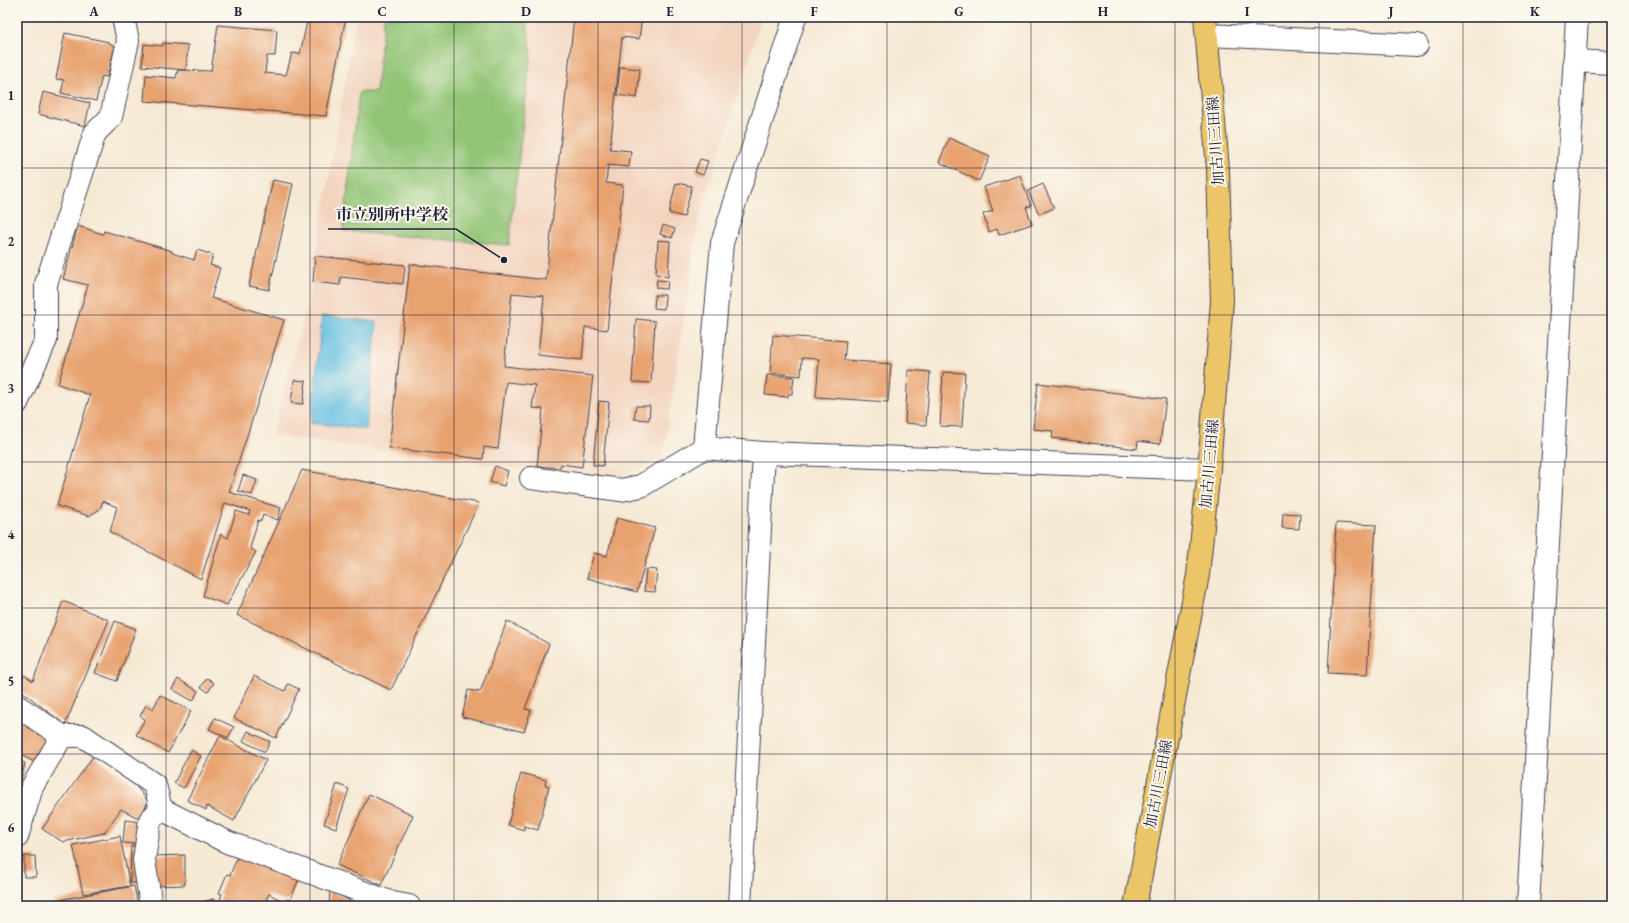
<svg xmlns="http://www.w3.org/2000/svg" width="1629" height="923" font-family="'EB Garamond','Noto Serif JP',serif">
<style>
.built{fill:#f3d4bf}
.green{fill:#91c475;stroke:#5a7358}
.water{fill:#64bfe2;stroke:#43708e}
.building{fill:#e8a26f}
.lines{fill:none;stroke-linecap:round;stroke-linejoin:round}
.street-casing{stroke:#424052;stroke-width:24}
.primary-casing{stroke:#424052;stroke-width:24}
.street{stroke:#fff;stroke-width:22}
.primary{stroke:#edc569;stroke-width:22}
.grid{fill:none;stroke:#22223b;stroke-width:1;stroke-opacity:0.55}
.labels{text-anchor:middle;dominant-baseline:central;stroke-width:4;stroke-linejoin:round;paint-order:stroke}
.street-label{font-size:15px;fill:#22223b;stroke:#fbf7ec}
.leader{fill:none;stroke:#22223b;stroke-width:1.5}
.callout-dot{fill:#22223b;stroke:#fbf7ec;stroke-width:1.5}
.callout-label{font-size:16px;text-anchor:middle;font-weight:bold;fill:#22223b;stroke:#fbf7ec;stroke-width:4;stroke-linejoin:round;paint-order:stroke}
.neatline{fill:none;stroke:#22223b;stroke-width:1.5}
.grid-label{font-size:13px;text-anchor:middle;font-weight:bold;fill:#22223b}
</style>
<rect width="100%" height="100%" fill="#fbf7ec"/>
<filter id="ink" filterUnits="userSpaceOnUse"><feTurbulence type="fractalNoise" baseFrequency=".025" numOctaves="2"/><feDisplacementMap in="SourceGraphic" scale="8" xChannelSelector="R" yChannelSelector="G"/><feConvolveMatrix kernelMatrix="1 2 1 2 8 2 1 2 1" color-interpolation-filters="sRGB"/></filter>
<filter id="wash" filterUnits="userSpaceOnUse"><feTurbulence type="fractalNoise" baseFrequency=".012" numOctaves="4" result="noise"/><feDisplacementMap in="SourceGraphic" scale="16" xChannelSelector="R" yChannelSelector="G"/><feGaussianBlur stdDeviation="0.9" result="paint"/><feColorMatrix in="noise" values="0 0 0 0 0 0 0 0 0 0 0 0 0 0 0 0 0 1.4 0 .05"/><feComposite in="paint" operator="in"/></filter>
<g filter="url(#wash)">
<rect width="100%" height="100%" fill="#f6e9d4"/>
<path class="built" d="M 356,17 L 762,17 L 699,218 L 663,459 L 610,481 L 272,435 L 308,302 Z"/>
<path class="green" d="M 384,17 L 526,17 L 531,52 L 509,245 L 343,231 L 359,92 L 376,92 Z"/>
<path class="water" d="M 322,316 L 377,322 L 366,429 L 311,423 Z"/>
<g id="blocks">
<path class="building" d="M 308,17 L 346,17 L 326,116 L 144,101 L 146,75 L 176,78 L 178,70 L 211,71 L 218,25 L 277,30 L 275,56 L 267,56 L 265,73 L 286,75 L 292,53 L 300,54 Z
M 574,17 L 642,17 L 639,39 L 622,37 L 610,149 L 631,151 L 629,167 L 608,165 L 606,183 L 623,185 L 607,330 L 585,327 L 582,360 L 538,355 L 544,296 L 512,293 L 504,366 L 593,376 L 582,467 L 561,464 L 560,468 L 537,466 L 543,409 L 532,408 L 535,385 L 506,382 L 498,449 L 484,447 L 483,459 L 389,448 L 410,264 L 546,280 Z
M 65,33 L 109,42 L 109,43 L 115,46 L 107,77 L 102,76 L 96,101 L 61,93 L 64,80 L 56,79 Z
M 163,43 L 188,45 L 186,70 L 142,66 L 144,44 L 163,46 Z
M 620,67 L 640,69 L 637,98 L 617,95 Z
M 43,92 L 90,103 L 85,126 L 38,114 Z
M 949,138 L 990,156 L 979,181 L 939,162 Z
M 700,159 L 708,161 L 703,175 L 695,172 Z
M 1020,175 L 1031,206 L 1026,207 L 1032,224 L 999,235 L 997,229 L 989,232 L 983,214 L 993,211 L 984,187 Z
M 273,180 L 293,184 L 269,290 L 249,286 Z
M 676,183 L 692,186 L 684,217 L 669,213 Z
M 1043,184 L 1054,208 L 1039,214 L 1028,191 Z
M 663,225 L 675,229 L 672,238 L 660,234 Z
M 78,226 L 103,234 L 104,231 L 172,251 L 172,253 L 194,260 L 197,250 L 213,255 L 210,265 L 220,268 L 211,298 L 284,320 L 229,492 L 281,508 L 278,520 L 263,515 L 261,521 L 258,520 L 250,548 L 256,552 L 227,605 L 203,596 L 221,534 L 228,538 L 236,511 L 249,515 L 250,511 L 225,503 L 201,579 L 110,532 L 117,507 L 103,501 L 100,509 L 89,516 L 57,506 L 90,395 L 58,384 L 88,285 L 63,279 Z
M 658,240 L 670,241 L 668,277 L 656,274 Z
M 315,256 L 405,265 L 403,284 L 341,277 L 340,285 L 313,282 Z
M 657,280 L 668,281 L 667,289 L 656,288 Z
M 655,295 L 665,295 L 664,309 L 654,308 Z
M 636,319 L 655,321 L 651,383 L 632,382 Z
M 773,335 L 846,341 L 844,360 L 891,364 L 888,402 L 816,397 L 819,359 L 802,358 L 801,376 L 770,373 Z
M 908,370 L 930,372 L 926,425 L 905,423 Z
M 943,372 L 965,373 L 962,427 L 940,426 Z
M 767,375 L 794,377 L 792,394 L 788,394 L 788,397 L 765,395 Z
M 294,380 L 306,381 L 303,404 L 291,403 Z
M 1038,383 L 1166,399 L 1160,444 L 1138,441 L 1137,449 L 1052,438 L 1053,431 L 1033,429 Z
M 599,401 L 609,402 L 603,466 L 593,465 Z
M 636,406 L 650,406 L 649,420 L 634,419 Z
M 495,466 L 508,471 L 504,486 L 490,482 Z
M 302,470 L 479,503 L 391,690 L 237,615 Z
M 243,475 L 257,480 L 252,495 L 238,491 Z
M 1283,513 L 1300,514 L 1299,529 L 1282,528 Z
M 617,518 L 655,528 L 637,592 L 587,578 L 594,553 L 607,556 Z
M 1336,523 L 1376,525 L 1367,675 L 1328,673 Z
M 646,569 L 657,570 L 655,592 L 644,591 Z
M 63,601 L 109,620 L 65,725 L 19,689 L 24,675 L 33,681 Z
M 115,621 L 136,629 L 117,681 L 95,673 Z
M 507,621 L 549,644 L 525,709 L 531,710 L 524,732 L 462,717 L 468,690 L 480,692 Z
M 254,676 L 285,691 L 288,684 L 299,689 L 276,738 L 234,718 Z
M 207,678 L 214,683 L 208,692 L 201,687 Z
M 178,679 L 198,691 L 193,701 L 172,689 Z
M 160,695 L 191,711 L 168,753 L 136,735 L 145,719 L 140,716 L 146,705 L 153,709 Z
M 17,716 L 50,734 L 34,762 L 17,753 Z
M 215,718 L 234,727 L 228,738 L 209,729 Z
M 248,731 L 270,742 L 265,752 L 243,741 Z
M 220,736 L 266,760 L 234,821 L 207,806 L 206,810 L 187,800 Z
M 191,750 L 201,756 L 184,788 L 174,783 Z
M 94,755 L 135,785 L 148,801 L 140,819 L 121,809 L 104,833 L 63,842 L 42,829 Z
M 17,761 L 25,763 L 18,793 L 17,793 Z
M 521,773 L 546,780 L 545,785 L 549,786 L 538,830 L 524,826 L 524,830 L 508,825 Z
M 337,784 L 349,789 L 336,828 L 324,824 Z
M 369,794 L 413,815 L 381,885 L 337,865 Z
M 125,820 L 140,822 L 138,844 L 123,843 Z
M 120,836 L 130,886 L 83,894 L 73,845 Z
M 131,846 L 140,847 L 140,883 L 130,883 Z
M 239,853 L 299,879 L 290,900 L 287,899 L 285,902 L 269,894 L 263,906 L 218,905 L 222,894 L 219,893 L 227,874 L 230,875 Z
M 185,855 L 185,885 L 154,886 L 153,856 Z
M 24,856 L 35,856 L 36,877 L 24,877 Z
M 134,886 L 138,906 L 54,906 L 53,901 Z
M 330,891 L 349,900 L 350,906 L 329,906 Z
M 213,899 L 215,906 L 190,906 Z"/>
</g>
</g>
<g filter="url(#ink)">
<use href="#blocks" fill-opacity="0" stroke="#424052" stroke-width="1"/>
<g class="lines">
<defs>
<path id="street" d="M 1207,35 L 1417,45
M 1574,61 L 1612,63
M 17,403 L 46,340 L 46,284 L 95,133 L 111,117 L 128,41 L 123,17
M 764,453 L 1209,469
M 531,478 L 621,490 L 641,486 L 704,448
M 17,706 L 62,736 L 83,736 L 155,785 L 161,809 L 227,842 L 393,903 L 409,906
M 17,837 L 32,787 L 62,736
M 151,906 L 144,860 L 150,820 L 161,809
M 740,906 L 764,453 L 704,448 L 722,243 L 795,17
M 1528,906 L 1577,17"/>
<path id="primary" d="M 1135,906 L 1198,575 L 1209,469 L 1222,301 L 1218,169 L 1205,17"/>
</defs>
<use href="#street" class="street-casing"/>
<use href="#primary" class="primary-casing"/>
<use href="#street" class="street"/>
<use href="#primary" class="primary"/>
</g>
</g>
<path class="grid" d="M 166,17 L 166,906M 310,17 L 310,906M 454,17 L 454,906M 598,17 L 598,906M 742,17 L 742,906M 887,17 L 887,906M 1031,17 L 1031,906M 1175,17 L 1175,906M 1319,17 L 1319,906M 1463,17 L 1463,906M 17,168 L 1612,168M 17,315 L 1612,315M 17,462 L 1612,462M 17,608 L 1612,608M 17,754 L 1612,754"/>
<g class="labels">
<g class="street-label">
<text transform="translate(1215 141) rotate(-94)">加古川三田線</text>
<text transform="translate(1209 464) rotate(-85)">加古川三田線</text>
<text transform="translate(1158 784) rotate(-79)">加古川三田線</text>
</g>
</g>
<path class="leader" d="M504 260L456 229H328"/>
<circle class="callout-dot" cx="504" cy="260" r="4"/>
<g class="callout-label">
<text x="392" y="220">市立別所中学校</text>
</g>
<rect width="1629" height="923" fill="none" stroke="#fbf7ec" stroke-width="44"/>
<rect x="22" y="22" width="1585" height="879" class="neatline"/>
<g class="grid-label">
<text x="94" y="16">A</text>
<text x="238" y="16">B</text>
<text x="382" y="16">C</text>
<text x="526" y="16">D</text>
<text x="670" y="16">E</text>
<text x="814" y="16">F</text>
<text x="959" y="16">G</text>
<text x="1103" y="16">H</text>
<text x="1247" y="16">I</text>
<text x="1391" y="16">J</text>
<text x="1535" y="16">K</text>
<text x="11" y="100">1</text>
<text x="11" y="246">2</text>
<text x="11" y="393">3</text>
<text x="11" y="539">4</text>
<text x="11" y="686">5</text>
<text x="11" y="832">6</text>
</g>
</svg>
